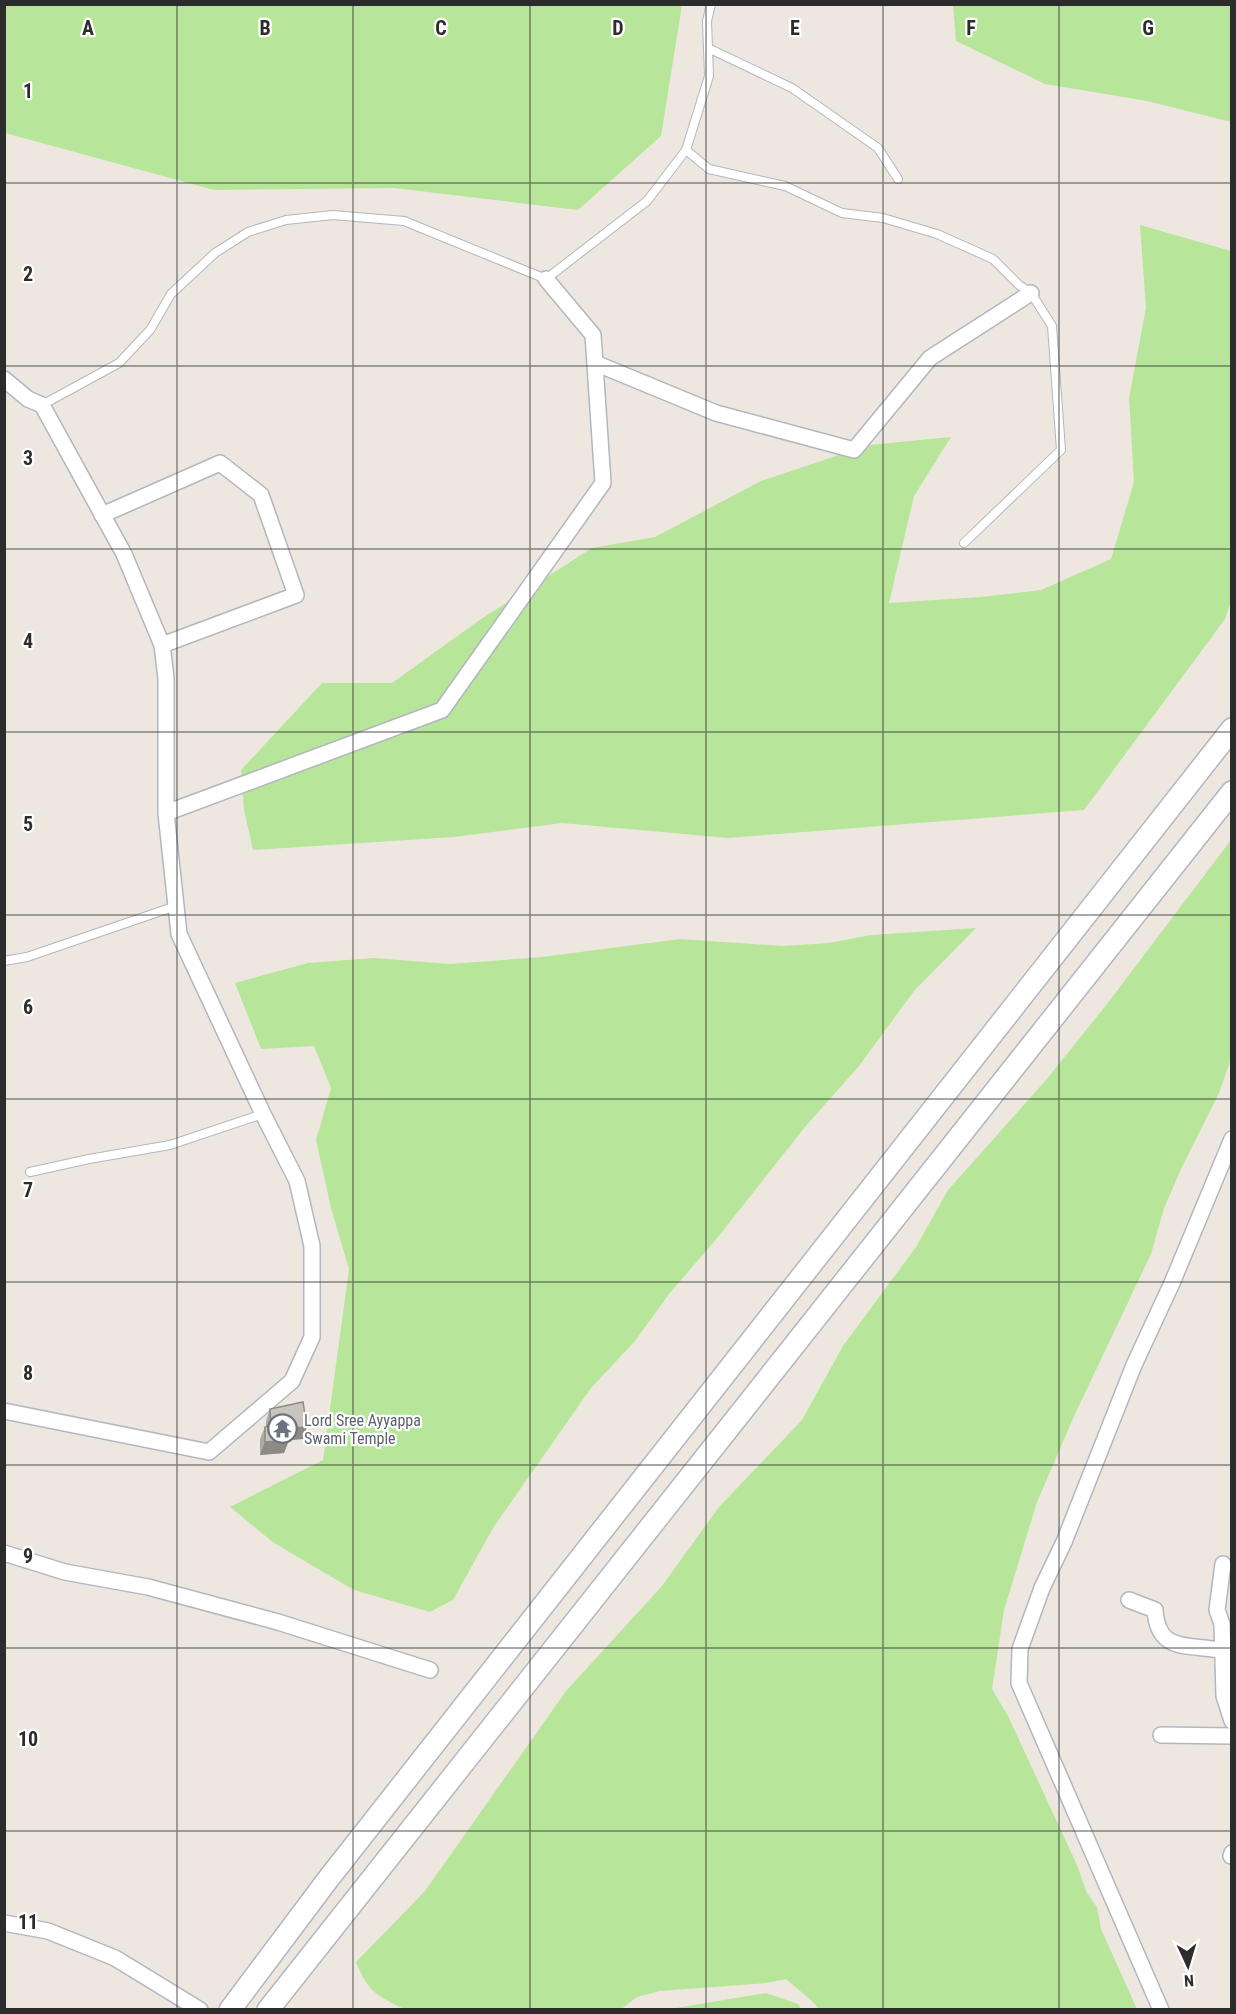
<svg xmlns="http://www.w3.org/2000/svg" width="1236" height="2014" font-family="'Roboto Condensed',sans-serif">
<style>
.green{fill:#b7e69a}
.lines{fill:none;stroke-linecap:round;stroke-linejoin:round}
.service-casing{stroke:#b2b6c0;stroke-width:10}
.minor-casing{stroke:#b2b6c0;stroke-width:18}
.secondary-casing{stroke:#b2b6c0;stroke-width:24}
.service{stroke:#fff;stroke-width:8}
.minor{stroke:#fff;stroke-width:15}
.secondary{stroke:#fff;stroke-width:21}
.wall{fill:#ada9a3}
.shaded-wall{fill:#8d8a84}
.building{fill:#c9c5bd;stroke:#8d8a84;stroke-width:1.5}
.grid{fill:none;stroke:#2c2c2c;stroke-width:1.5;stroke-opacity:0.55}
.labels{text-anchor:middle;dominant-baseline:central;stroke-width:4.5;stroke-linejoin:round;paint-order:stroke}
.worship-label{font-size:16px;fill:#5b616d;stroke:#fff;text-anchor:start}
.grid-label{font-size:20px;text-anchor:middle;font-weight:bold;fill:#2c2c2c;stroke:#fff;stroke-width:4.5;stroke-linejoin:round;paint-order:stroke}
</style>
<rect width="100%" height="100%" fill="#eee7df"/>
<path class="green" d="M 4,5 L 5,4 L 682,5 L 661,136 L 578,210 L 394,188 L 214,190 L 5,133 Z
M 953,5 L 1231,5 L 1231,122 L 1147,101 L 1045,84 L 956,41 Z
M 1140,225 L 1231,251 L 1231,601 L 1225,619 L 1084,810 L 728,838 L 562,823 L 454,837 L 253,850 L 244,810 L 241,770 L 322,683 L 392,683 L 481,619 L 592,548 L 655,537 L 761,481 L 869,445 L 951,437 L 914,496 L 889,603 L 981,597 L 1041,590 L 1111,559 L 1134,482 L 1129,398 L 1146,308 Z
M 1231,840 L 1231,1059 L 1219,1093 L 1182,1167 L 1164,1208 L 1151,1254 L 1075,1414 L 1037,1502 L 1004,1610 L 992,1689 L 1008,1716 L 1077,1865 L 1087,1893 L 1097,1907 L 1101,1929 L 1137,2009 L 819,2009 L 813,2002 L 786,1979 L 767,1983 L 660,1991 L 637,1997 L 620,2010 L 404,2009 C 376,1995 368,1992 356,1962 L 425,1891 L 566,1691 L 662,1586 L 719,1507 L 802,1420 L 843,1346 L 916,1247 L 948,1190 L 1046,1080 L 1107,1004 Z
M 976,928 L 914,991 L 859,1066 L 805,1127 L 718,1237 L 669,1294 L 635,1341 L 591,1388 L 493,1528 L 453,1600 L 430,1612 L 354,1590 L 274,1543 L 230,1507 L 323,1460 L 349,1269 L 331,1208 L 316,1140 L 331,1088 L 314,1046 L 261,1049 L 235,983 L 308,963 L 374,958 L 450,964 L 542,957 L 680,939 L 783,946 L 829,943 L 871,935 Z
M 766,1993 L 798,2004 L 801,2009 L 670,2009 Z"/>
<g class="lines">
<defs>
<path id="service" d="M 708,48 L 792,88 L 878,148 L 898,179
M 686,150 L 709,169 L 785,186 L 842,213 L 883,218 L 937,234 L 993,259 L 1019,285 L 1031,293 L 1052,326 L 1061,450 L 964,543
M 42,405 L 119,363 L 150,330 L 171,294 L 215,253 L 248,232 L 286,220 L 333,215 L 404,221 L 546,279 L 647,201 L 686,150 L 709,76 L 707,21 L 711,4
M 4,961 L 27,957 L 176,906
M 30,1172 L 89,1159 L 170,1145 L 263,1114"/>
<path id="minor" d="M 595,363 L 716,413 L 854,450 L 930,358 L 1031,293
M 4,379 L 28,399 L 42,405 L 124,554 L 162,645 L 166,678 L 166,813 L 179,934 L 263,1114 L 297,1181 L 312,1246 L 312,1337 L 292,1381 L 209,1452 L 4,1411
M 102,515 L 220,463 L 261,495 L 296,595 L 162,645
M 166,813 L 442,710 L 603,483 L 593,335 L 546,279
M 4,1553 L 65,1572 L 148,1587 L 278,1622 L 430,1670
M 1223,1564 L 1217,1610 L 1222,1624 L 1224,1696 L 1232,1721
M 1129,1600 L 1155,1610 C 1158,1655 1191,1643 1223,1651
M 1161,1735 L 1232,1736
M 1231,1856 L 1232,1853
M 4,1923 L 48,1931 L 115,1958 L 200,2010
M 1161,2010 L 1019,1683 L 1020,1649 L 1042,1588 L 1064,1542 L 1134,1365 L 1172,1283 L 1232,1139"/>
<path id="secondary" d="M 230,2010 L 329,1878 L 1232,729
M 268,2010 L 1232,792"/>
</defs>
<use href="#service" class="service-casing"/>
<use href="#minor" class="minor-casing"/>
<use href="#secondary" class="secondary-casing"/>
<use href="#service" class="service"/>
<use href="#minor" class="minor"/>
<use href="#secondary" class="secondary"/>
</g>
<path class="wall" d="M 270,1409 L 303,1439 L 289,1440 L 284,1453 L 260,1455 L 260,1439 L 265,1427 L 266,1426 L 266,1421 Z"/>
<path class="shaded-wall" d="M 307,1427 L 303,1439 L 289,1440 L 284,1453 L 260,1455 L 265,1442 L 289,1428 Z"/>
<path class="building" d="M 303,1402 L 307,1427 L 289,1428 L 289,1440 L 265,1442 L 265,1427 L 271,1425 L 270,1409 Z"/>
<path class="grid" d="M 177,4 L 177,2010M 353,4 L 353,2010M 530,4 L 530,2010M 706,4 L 706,2010M 883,4 L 883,2010M 1059,4 L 1059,2010M 4,183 L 1232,183M 4,366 L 1232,366M 4,549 L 1232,549M 4,732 L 1232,732M 4,915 L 1232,915M 4,1099 L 1232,1099M 4,1282 L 1232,1282M 4,1465 L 1232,1465M 4,1648 L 1232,1648M 4,1831 L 1232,1831"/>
<defs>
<symbol id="temple-ring" viewBox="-11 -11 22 22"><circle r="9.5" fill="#fff" stroke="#6b7280" stroke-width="1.5"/><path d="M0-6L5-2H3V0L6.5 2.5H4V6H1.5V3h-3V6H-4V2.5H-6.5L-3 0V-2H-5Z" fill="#6b7280"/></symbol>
</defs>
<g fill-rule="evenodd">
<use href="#temple-ring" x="266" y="1412" width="33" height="33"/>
</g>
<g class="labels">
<g class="worship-label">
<text x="304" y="1420">Lord Sree Ayyappa<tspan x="304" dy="18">Swami Temple</tspan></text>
</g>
</g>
<g class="grid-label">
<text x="88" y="35">A</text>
<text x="265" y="35">B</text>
<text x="441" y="35">C</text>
<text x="618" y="35">D</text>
<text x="795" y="35">E</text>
<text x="971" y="35">F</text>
<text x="1148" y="35">G</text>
<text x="28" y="98">1</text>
<text x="28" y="281">2</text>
<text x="28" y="465">3</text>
<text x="28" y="648">4</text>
<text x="28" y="831">5</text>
<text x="28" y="1014">6</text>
<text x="28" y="1197">7</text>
<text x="28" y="1380">8</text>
<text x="28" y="1563">9</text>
<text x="28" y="1746">10</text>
<text x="28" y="1929">11</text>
</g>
<rect width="1236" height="2014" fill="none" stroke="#2c2c2c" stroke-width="12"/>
<g transform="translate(1188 1966) rotate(176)" stroke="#ffffff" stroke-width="4.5" paint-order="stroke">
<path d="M0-4.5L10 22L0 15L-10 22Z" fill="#2c2c2c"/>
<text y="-9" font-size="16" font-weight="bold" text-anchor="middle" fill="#2c2c2c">N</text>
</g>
</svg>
